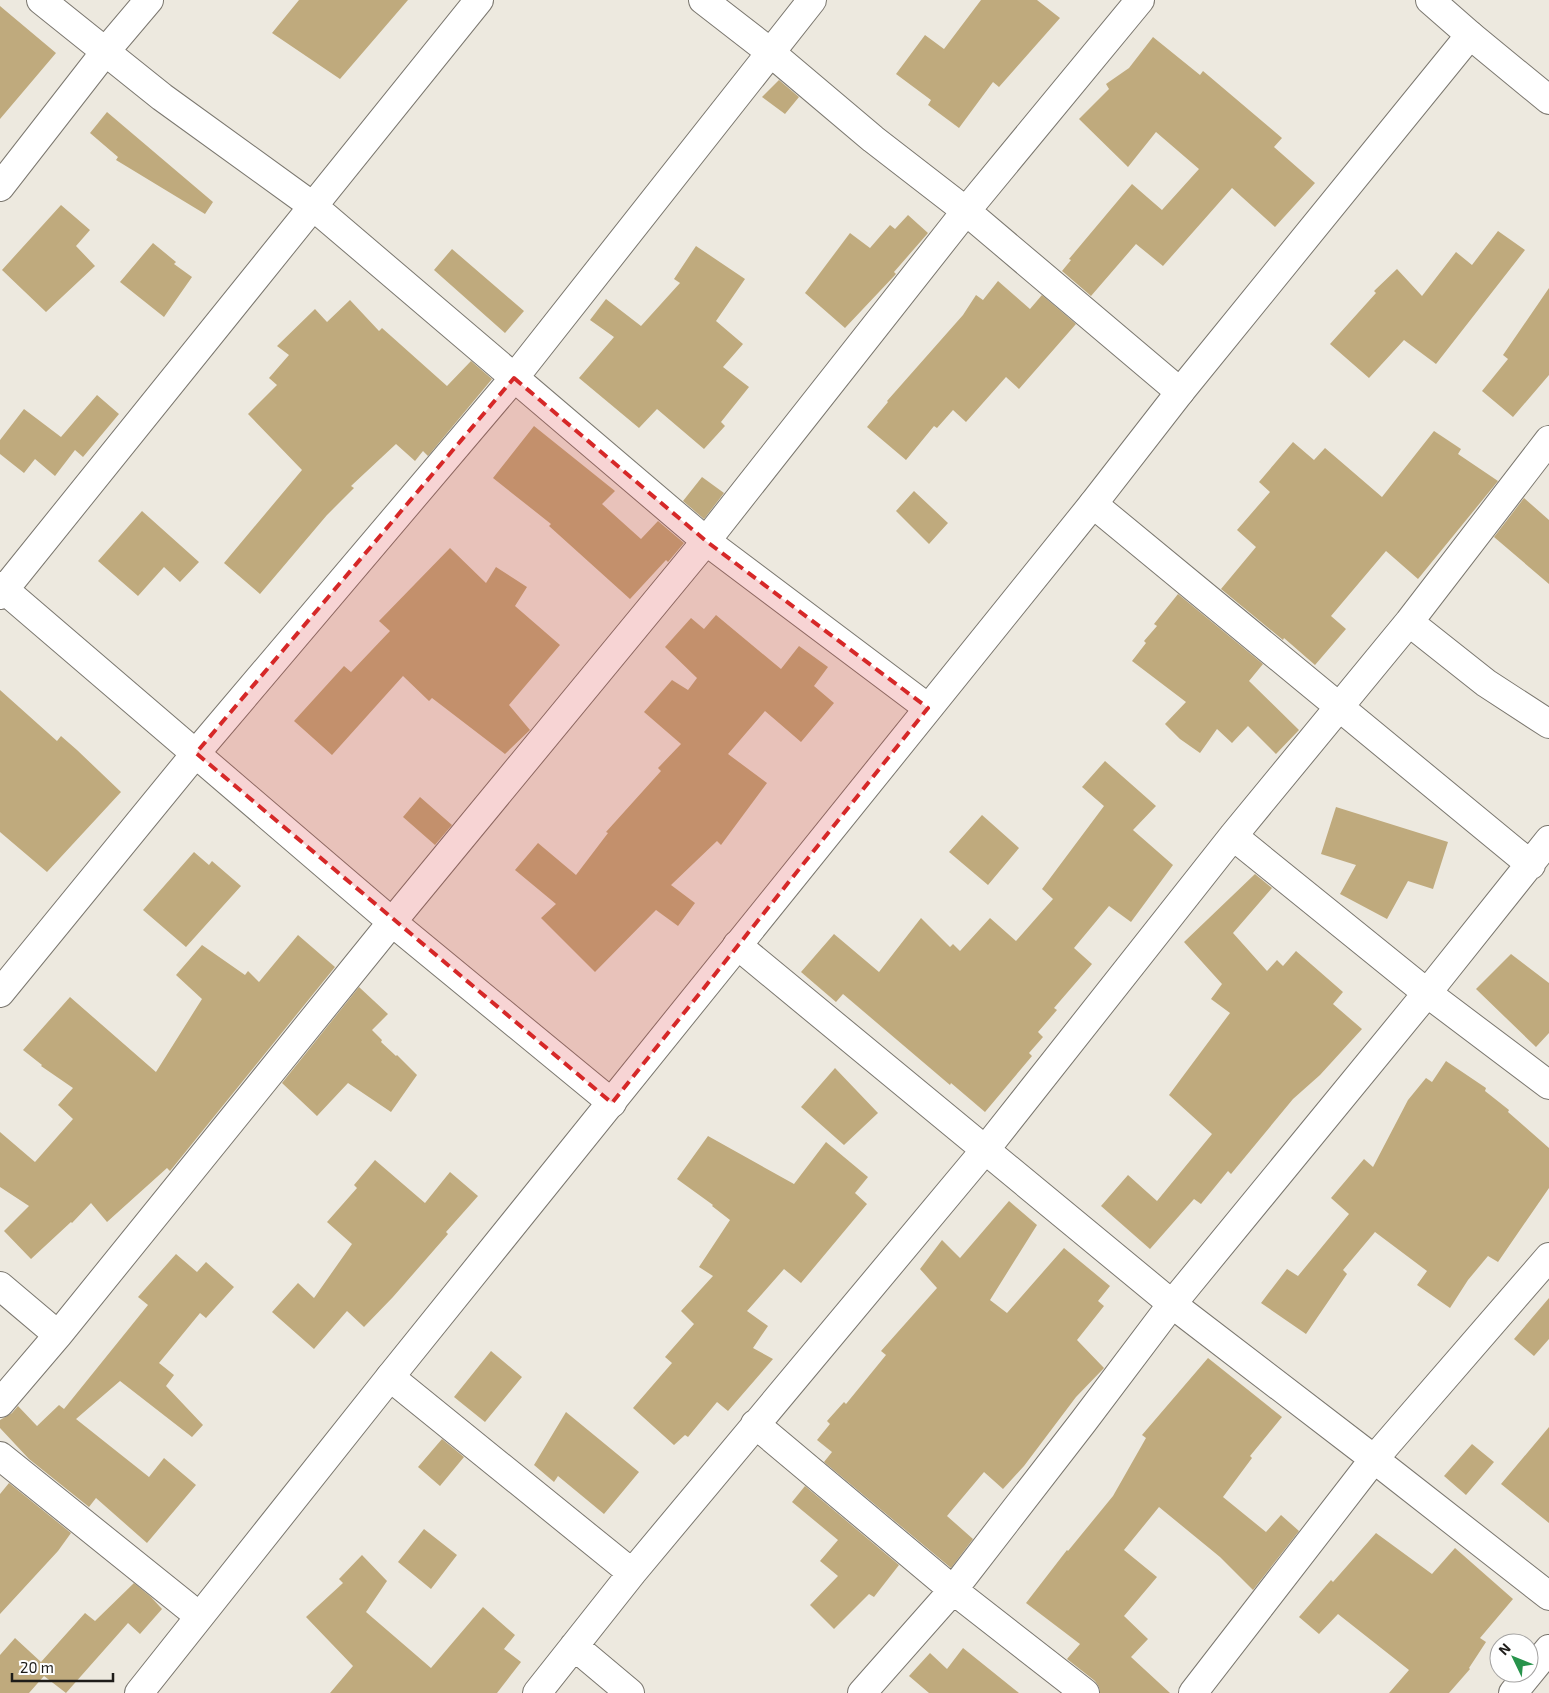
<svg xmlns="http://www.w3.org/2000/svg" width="1549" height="1693" font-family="'Exo 2',sans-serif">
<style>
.building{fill:#bfaa7d}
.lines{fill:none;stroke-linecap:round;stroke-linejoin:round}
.minor-casing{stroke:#7b776f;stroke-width:30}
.major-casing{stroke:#7b776f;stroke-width:30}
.minor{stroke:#fff;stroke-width:28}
.major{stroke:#fff;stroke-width:28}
.marked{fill:#d62828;fill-opacity:0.2;stroke:#d62828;stroke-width:4;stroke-dasharray:10 6;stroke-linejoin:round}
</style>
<rect width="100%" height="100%" fill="#ede9df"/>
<path class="building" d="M 299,0 L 408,0 L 340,79 L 272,33 Z
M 981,0 L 1037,0 L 1060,18 L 999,87 L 993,82 L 959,128 L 928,105 L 931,100 L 896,74 L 925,35 L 944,49 Z
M 0,6 L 56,53 L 0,119 Z
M 1153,37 L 1200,75 L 1203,71 L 1282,138 L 1274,147 L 1315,183 L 1275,227 L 1232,188 L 1163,266 L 1136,244 L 1091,296 L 1062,271 L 1071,260 L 1069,259 L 1132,184 L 1162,210 L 1199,169 L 1156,132 L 1128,167 L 1079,119 L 1109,89 L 1106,84 L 1129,68 Z
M 779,80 L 799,97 L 785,114 L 762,97 Z
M 107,112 L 213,202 L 205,214 L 116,160 L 118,157 L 90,133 Z
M 61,205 L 90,230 L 76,246 L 95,266 L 46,312 L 2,270 Z
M 908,215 L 928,233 L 894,272 L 896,274 L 845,328 L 805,293 L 850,233 L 870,248 L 890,225 L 895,229 Z
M 1498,231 L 1525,250 L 1436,364 L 1404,340 L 1369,378 L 1330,344 L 1376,293 L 1374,291 L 1397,269 L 1422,296 L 1456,252 L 1472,265 Z
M 153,243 L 176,262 L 174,264 L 192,277 L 164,317 L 120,282 Z
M 696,246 L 745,279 L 716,321 L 743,344 L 723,367 L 749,387 L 721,422 L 725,426 L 704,449 L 657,409 L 639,428 L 579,378 L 614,337 L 590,320 L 606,299 L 641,326 L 680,283 L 674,279 Z
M 452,249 L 524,311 L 505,333 L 434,270 Z
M 998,281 L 1030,309 L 1042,295 L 1076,324 L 1019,389 L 1006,377 L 966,422 L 953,410 L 937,428 L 934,426 L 906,460 L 867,427 L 888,402 L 887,401 L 963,315 L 976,295 L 983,300 Z
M 1549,288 L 1549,375 L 1513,417 L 1482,391 L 1508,359 L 1503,355 Z
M 350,300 L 379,331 L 382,328 L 447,386 L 471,361 L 492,379 L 428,456 L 423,451 L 415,461 L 396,444 L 351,486 L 354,488 L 327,515 L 260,594 L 224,563 L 302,470 L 248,414 L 277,385 L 269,378 L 289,355 L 277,346 L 315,309 L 327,322 Z
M 97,395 L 119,414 L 83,457 L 75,450 L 55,476 L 35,459 L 24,473 L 0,454 L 0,440 L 24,409 L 61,437 Z
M 534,426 L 615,491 L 602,504 L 641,539 L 658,521 L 684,543 L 668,562 L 666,560 L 630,599 L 549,526 L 551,524 L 493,478 Z
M 1434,431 L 1461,449 L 1458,454 L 1498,481 L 1418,579 L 1386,551 L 1331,616 L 1346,629 L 1315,665 L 1284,638 L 1283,640 L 1221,589 L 1256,547 L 1237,530 L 1270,492 L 1259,482 L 1293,442 L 1314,460 L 1325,448 L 1382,497 Z
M 702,477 L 724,493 L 704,519 L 683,501 Z
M 914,491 L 948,523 L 929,544 L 896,511 Z
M 1524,498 L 1549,520 L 1549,584 L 1494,537 Z
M 142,511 L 199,562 L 180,582 L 164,567 L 138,596 L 98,561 Z
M 450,548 L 486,583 L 496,567 L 527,587 L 515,606 L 560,645 L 509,705 L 530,730 L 505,754 L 432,698 L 429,701 L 403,676 L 332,755 L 294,721 L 344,666 L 351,672 L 390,631 L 379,621 Z
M 1178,594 L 1263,664 L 1249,681 L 1299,730 L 1276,754 L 1248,726 L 1232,743 L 1217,729 L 1200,753 L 1180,739 L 1165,724 L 1186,702 L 1132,661 L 1146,643 L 1144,641 L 1157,626 L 1154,624 Z
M 716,615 L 781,669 L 799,646 L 828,667 L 814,686 L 834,703 L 801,742 L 765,711 L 728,754 L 767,783 L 721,845 L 717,841 L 671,885 L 695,903 L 678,926 L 656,910 L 595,972 L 541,918 L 556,904 L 515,870 L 538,843 L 576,875 L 608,833 L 606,832 L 661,771 L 658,768 L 681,744 L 644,712 L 672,680 L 688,690 L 697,678 L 665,647 L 691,618 L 704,629 Z
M 0,690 L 57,741 L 61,736 L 77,750 L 121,792 L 47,872 L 0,832 Z
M 1105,761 L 1156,806 L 1133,830 L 1173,865 L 1131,922 L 1109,906 L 1074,948 L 1092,964 L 1054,1008 L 1057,1010 L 1038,1032 L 1043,1037 L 1029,1053 L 1032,1056 L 985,1112 L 951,1083 L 950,1085 L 843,994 L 836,1002 L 801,972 L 834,934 L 879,972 L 921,918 L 950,947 L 953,944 L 960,951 L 990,918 L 1016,941 L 1053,899 L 1042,889 L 1104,806 L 1082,787 Z
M 420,797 L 452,825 L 435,845 L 403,817 Z
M 1336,807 L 1448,842 L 1433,889 L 1408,881 L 1387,919 L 1340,894 L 1356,865 L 1321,854 Z
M 982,815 L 1019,848 L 988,885 L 949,852 Z
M 194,852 L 209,865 L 212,861 L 241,886 L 186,947 L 143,910 Z
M 1255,874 L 1272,888 L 1233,933 L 1267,971 L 1277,960 L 1283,966 L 1296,951 L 1343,992 L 1333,1004 L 1362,1029 L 1320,1075 L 1293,1099 L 1231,1174 L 1228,1171 L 1201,1204 L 1194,1199 L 1150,1249 L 1101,1206 L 1128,1175 L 1157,1201 L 1212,1134 L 1169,1095 L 1230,1013 L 1211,999 L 1222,984 L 1184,942 Z
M 298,935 L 335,967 L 170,1171 L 167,1168 L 107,1222 L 91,1203 L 72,1223 L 71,1222 L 31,1259 L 4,1231 L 29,1206 L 0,1187 L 0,1132 L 35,1162 L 73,1119 L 58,1105 L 73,1088 L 41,1066 L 42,1065 L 23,1050 L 70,997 L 156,1072 L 202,999 L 176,975 L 202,945 L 245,975 L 248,971 L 259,982 Z
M 1511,954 L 1549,983 L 1549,1033 L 1536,1047 L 1476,989 Z
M 359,987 L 388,1014 L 372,1030 L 382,1040 L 381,1042 L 396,1056 L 397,1055 L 417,1075 L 391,1112 L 348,1083 L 317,1116 L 282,1083 Z
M 1446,1061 L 1486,1088 L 1485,1091 L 1509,1110 L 1508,1112 L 1549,1148 L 1549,1188 L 1498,1262 L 1488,1256 L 1468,1280 L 1450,1308 L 1417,1285 L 1427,1271 L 1375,1232 L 1343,1270 L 1347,1274 L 1306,1334 L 1261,1303 L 1287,1269 L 1298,1276 L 1349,1214 L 1331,1198 L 1364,1159 L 1373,1167 L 1408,1100 L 1426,1078 L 1432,1082 Z
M 835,1068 L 878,1113 L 844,1145 L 801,1107 Z
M 708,1136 L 794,1184 L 826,1142 L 868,1177 L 855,1193 L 867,1204 L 801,1283 L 784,1269 L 747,1311 L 768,1326 L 753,1348 L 773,1359 L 728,1411 L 717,1402 L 688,1437 L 685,1435 L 674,1445 L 633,1408 L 672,1363 L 665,1357 L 694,1324 L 681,1311 L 713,1276 L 699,1267 L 730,1220 L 712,1206 L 713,1205 L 677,1179 Z
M 375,1160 L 425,1203 L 450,1172 L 478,1196 L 446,1232 L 448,1234 L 393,1297 L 364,1327 L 347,1311 L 314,1349 L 272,1312 L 298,1283 L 314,1298 L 352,1244 L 327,1222 L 357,1188 L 354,1185 Z
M 1009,1201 L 1037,1225 L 990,1300 L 1007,1313 L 1064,1248 L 1110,1286 L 1098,1301 L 1104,1306 L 1077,1340 L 1104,1368 L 1076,1397 L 1024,1466 L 1003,1489 L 984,1472 L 947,1516 L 973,1539 L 951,1568 L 824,1462 L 832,1452 L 817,1440 L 830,1424 L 827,1421 L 844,1402 L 846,1404 L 886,1355 L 881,1351 L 937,1288 L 920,1269 L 942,1240 L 960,1258 Z
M 176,1254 L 197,1272 L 206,1262 L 234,1287 L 206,1318 L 200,1313 L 159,1363 L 174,1375 L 166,1386 L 203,1425 L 192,1437 L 120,1381 L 76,1419 L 149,1477 L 164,1458 L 196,1485 L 147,1543 L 96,1498 L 89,1507 L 29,1459 L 0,1428 L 0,1420 L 12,1413 L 18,1406 L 37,1426 L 59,1405 L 64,1409 L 148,1305 L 138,1297 Z
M 1549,1298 L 1549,1339 L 1534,1356 L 1514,1339 Z
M 491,1351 L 522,1377 L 485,1422 L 454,1397 Z
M 1208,1358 L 1282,1417 L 1250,1456 L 1252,1458 L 1223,1497 L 1266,1532 L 1281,1515 L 1299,1531 L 1253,1590 L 1220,1557 L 1159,1507 L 1124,1550 L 1157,1577 L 1124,1616 L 1148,1639 L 1131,1657 L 1170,1693 L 1100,1693 L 1099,1687 L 1095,1681 L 1067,1659 L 1080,1644 L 1026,1603 L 1067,1550 L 1068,1551 L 1113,1496 L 1146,1438 L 1142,1435 Z
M 566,1412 L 639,1472 L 604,1514 L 558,1476 L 554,1482 L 534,1465 Z
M 1549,1427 L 1549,1523 L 1501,1484 Z
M 442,1439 L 464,1457 L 440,1486 L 418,1467 Z
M 1472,1444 L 1494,1462 L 1466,1495 L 1444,1476 Z
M 9,1483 L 71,1533 L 58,1551 L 0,1614 L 0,1494 Z
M 805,1486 L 899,1565 L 874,1597 L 869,1594 L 834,1629 L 810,1605 L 838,1576 L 820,1561 L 838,1540 L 792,1502 Z
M 424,1529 L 457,1555 L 431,1589 L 398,1562 Z
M 1376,1533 L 1432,1574 L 1455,1548 L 1513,1599 L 1480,1638 L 1486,1642 L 1469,1668 L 1470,1669 L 1449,1693 L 1389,1693 L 1409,1670 L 1338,1614 L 1319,1634 L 1299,1617 L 1331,1580 L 1333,1582 Z
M 362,1555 L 387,1581 L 366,1612 L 431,1668 L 483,1607 L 515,1635 L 504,1649 L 521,1662 L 497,1693 L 330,1693 L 353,1666 L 306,1617 L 343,1583 L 339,1579 Z
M 134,1583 L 151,1597 L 162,1609 L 140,1634 L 128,1623 L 66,1693 L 44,1676 L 29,1693 L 0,1693 L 0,1655 L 15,1638 L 41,1662 L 85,1613 L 95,1621 Z
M 963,1648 L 1019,1693 L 929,1693 L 909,1676 L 930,1653 L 947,1669 Z"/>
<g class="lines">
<defs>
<path id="minor" d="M 41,0 L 162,97 L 314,207 L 706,541 L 928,708
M 703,0 L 770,52 L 873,139 L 966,211 L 1180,392
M 1470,35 L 1549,100
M 0,187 L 105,52 L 149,0
M 1093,504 L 1531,865
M 0,586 L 392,922 L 612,1103
M 0,595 L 479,0
M 1409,622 L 1486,683 L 1549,724
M 1233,836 L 1427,993 L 1549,1085
M 737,945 L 1172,1304 L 1374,1459 L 1549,1596
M 0,993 L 196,753 L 514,378 L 812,0
M 0,1286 L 58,1335
M 390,1377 L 632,1573
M 0,1403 L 58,1335 L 392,922 L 706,541 L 966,211 L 1140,0
M 755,1424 L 953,1590 L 1085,1693
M 0,1456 L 199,1616
M 574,1646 L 630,1693
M 537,1693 L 632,1573 L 985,1150 L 1233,836 L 1409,622 L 1549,440
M 862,1693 L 953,1590 L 1083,1422 L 1172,1304 L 1427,993 L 1549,840
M 1193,1693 L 1374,1459 L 1549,1257
M 1513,1693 L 1549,1649"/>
<path id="major" d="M 139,1693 L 390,1377 L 1093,504 L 1180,392 L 1470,35 L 1430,0"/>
</defs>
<use href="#minor" class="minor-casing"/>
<use href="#major" class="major-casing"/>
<use href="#minor" class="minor"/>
<use href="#major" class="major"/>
</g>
<path class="marked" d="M 514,378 L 706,541 L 928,708 L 612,1103 L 196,753 Z"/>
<g transform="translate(1514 1658) rotate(313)"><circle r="24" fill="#ffffff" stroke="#a5a4a3"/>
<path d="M0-4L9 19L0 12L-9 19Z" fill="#27934b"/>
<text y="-8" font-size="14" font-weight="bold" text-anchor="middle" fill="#1e1c19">N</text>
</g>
<path d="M12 1673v8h101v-8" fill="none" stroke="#1e1c19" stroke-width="2.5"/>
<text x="20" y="1673" font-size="15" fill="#1e1c19" stroke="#ffffff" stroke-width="4" paint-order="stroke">20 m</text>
</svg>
